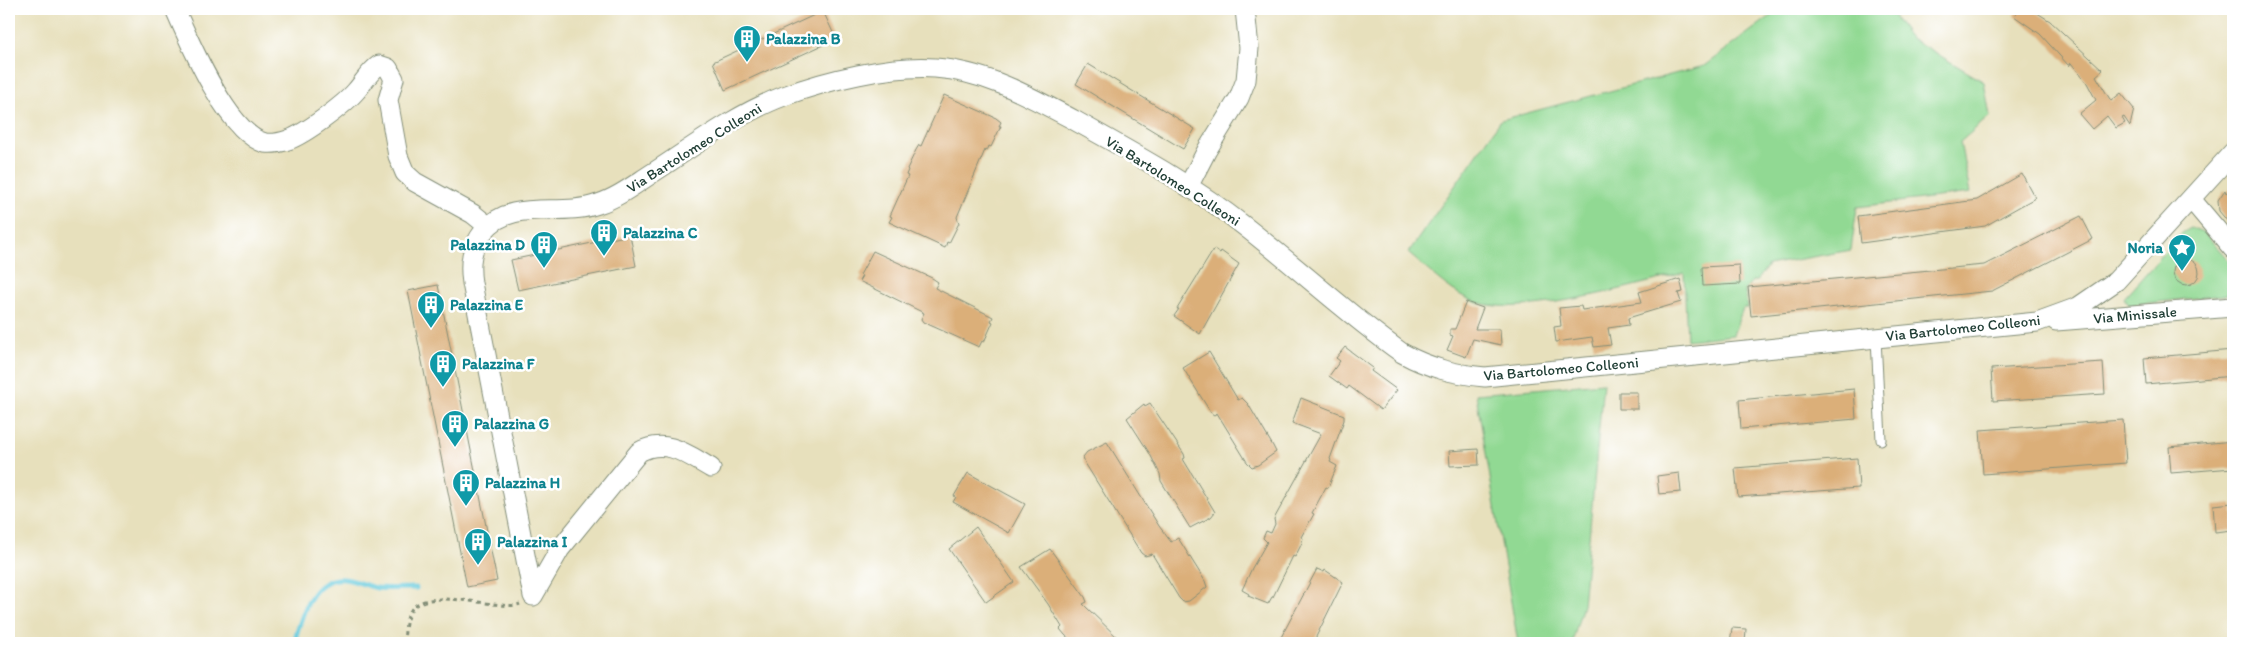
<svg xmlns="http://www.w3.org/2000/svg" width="2242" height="652" font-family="Itim,sans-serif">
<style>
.green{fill:#91d993;stroke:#588b64}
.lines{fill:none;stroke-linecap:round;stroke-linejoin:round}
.stream{stroke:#5fc8da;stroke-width:5}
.building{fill:#dbaf79}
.lane-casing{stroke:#838e78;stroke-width:11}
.street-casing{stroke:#838e78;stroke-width:21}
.path{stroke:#838e78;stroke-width:3;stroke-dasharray:4 4;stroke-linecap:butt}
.lane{stroke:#fff;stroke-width:9}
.street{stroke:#fff;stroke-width:19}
.labels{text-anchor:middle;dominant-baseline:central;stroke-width:5;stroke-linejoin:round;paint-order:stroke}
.culture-label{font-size:15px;font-weight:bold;fill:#0d838f;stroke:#fff;text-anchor:start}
.street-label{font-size:15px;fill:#1f3d34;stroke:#fff}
</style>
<rect width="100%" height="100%" fill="#fff"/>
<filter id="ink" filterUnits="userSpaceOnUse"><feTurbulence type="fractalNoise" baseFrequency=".02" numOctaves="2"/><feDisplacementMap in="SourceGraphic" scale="10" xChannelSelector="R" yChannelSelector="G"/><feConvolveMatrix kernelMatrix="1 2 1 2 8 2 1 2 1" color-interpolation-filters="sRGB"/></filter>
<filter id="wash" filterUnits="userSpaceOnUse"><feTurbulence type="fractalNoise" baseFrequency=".0096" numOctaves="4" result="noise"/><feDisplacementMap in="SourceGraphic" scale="20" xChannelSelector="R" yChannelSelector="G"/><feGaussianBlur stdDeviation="1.12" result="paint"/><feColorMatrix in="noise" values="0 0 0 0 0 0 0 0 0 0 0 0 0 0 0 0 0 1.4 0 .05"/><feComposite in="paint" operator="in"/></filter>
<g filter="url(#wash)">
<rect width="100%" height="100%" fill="#e7e0bc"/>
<path class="green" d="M 1780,9 L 1889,9 L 1909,37 L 1984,82 L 1990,116 L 1960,142 L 1970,193 L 1857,207 L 1851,250 L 1768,265 L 1757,281 L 1752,281 L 1745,291 L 1747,308 L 1743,308 L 1733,335 L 1687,340 L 1684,273 C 1635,285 1511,322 1468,299 C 1446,288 1427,269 1408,253 L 1501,120 L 1704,66 Z
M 2191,228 L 2205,234 L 2233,265 L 2233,294 L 2129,305 L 2124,298 L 2182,233 Z
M 1603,383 L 1583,605 L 1572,643 L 1518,643 L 1476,394 Z"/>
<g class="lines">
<path class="stream" d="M 294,643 C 301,619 310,576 344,579 C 355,580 366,586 377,588 C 389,589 403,588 416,588"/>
</g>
<g id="blocks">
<path class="building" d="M 2020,9 L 2031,9 L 2050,21 L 2103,70 L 2096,76 L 2111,101 L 2121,93 L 2134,109 L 2130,126 L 2124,117 L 2122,118 L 2125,123 L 2116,128 L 2107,116 L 2092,129 L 2079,114 L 2096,100 L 2087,83 L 2071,63 L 2069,66 L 2040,34 L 2014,16 Z
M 823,11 L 836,39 L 725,90 L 713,62 Z
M 1088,64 L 1195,129 L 1183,149 L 1076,84 Z
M 944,95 L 996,118 L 1001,122 L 999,126 L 1001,126 L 991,147 L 989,146 L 987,151 L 985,150 L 957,217 L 959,223 L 949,243 L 947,242 L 945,248 L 889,222 L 892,217 L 890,216 L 908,176 L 906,175 L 908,170 L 907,169 L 916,150 L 919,145 L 921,146 Z
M 2022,174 L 2035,198 L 1985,226 L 1861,243 L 1858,216 L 1977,200 Z
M 2233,187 L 2233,228 L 2219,211 L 2218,200 L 2225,190 L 2226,193 Z
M 2081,216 L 2093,239 L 1992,291 L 1751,316 L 1748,287 L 1984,265 Z
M 630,235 L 636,266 L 518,290 L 511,260 Z
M 1214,249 L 1220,253 L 1221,251 L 1239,264 L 1200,334 L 1174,316 L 1179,309 L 1177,309 Z
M 873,251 L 932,278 L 938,282 L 935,288 L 993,317 L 991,321 L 993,322 L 984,342 L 982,341 L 979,347 L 923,322 L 921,319 L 924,313 L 859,281 L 862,276 L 860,275 Z
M2173 272a13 13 0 1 1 26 0a13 13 0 1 1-26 0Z
M 1739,265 L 1740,284 L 1703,286 L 1702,267 Z
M 1680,279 L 1683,292 L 1678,293 L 1681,302 L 1628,318 L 1629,325 L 1608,328 L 1611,345 L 1594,347 L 1592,337 L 1556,342 L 1554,327 L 1561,326 L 1559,308 L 1581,306 L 1582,310 L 1642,302 L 1639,292 Z
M 438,285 L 497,581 L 467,587 L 408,291 Z
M 1466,302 L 1483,308 L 1475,329 L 1500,329 L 1501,345 L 1473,339 L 1466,357 L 1447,350 L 1453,336 L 1450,335 L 1450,329 L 1455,329 Z
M 1345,347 L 1373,368 L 1371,371 L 1397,390 L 1381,410 L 1349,386 L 1347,389 L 1329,376 L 1340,361 L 1336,358 Z
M 2233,350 L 2233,376 L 2146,384 L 2144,358 Z
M 1209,352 L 1238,400 L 1242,398 L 1248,404 L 1273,446 L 1276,452 L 1258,465 L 1252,467 L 1247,462 L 1217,413 L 1214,415 L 1211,413 L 1183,368 Z
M 2103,362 L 2105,394 L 1993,401 L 1991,369 Z
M 1854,389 L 1856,419 L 1741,429 L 1739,400 Z
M 1619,392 L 1637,392 L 1637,409 L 1619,409 Z
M 1301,398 L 1344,415 L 1344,420 L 1330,459 L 1331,460 L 1330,462 L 1337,466 L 1328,488 L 1326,487 L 1312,513 L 1314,514 L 1301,537 L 1303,538 L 1301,545 L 1295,557 L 1293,556 L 1273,597 L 1272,597 L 1268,604 L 1248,596 L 1249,594 L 1242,590 L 1252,568 L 1267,542 L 1263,538 L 1266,531 L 1271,533 L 1275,524 L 1274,519 L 1321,434 L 1292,423 Z
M 1150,403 L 1184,454 L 1185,458 L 1183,459 L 1215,512 L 1211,517 L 1190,528 L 1161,481 L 1160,474 L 1150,454 L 1127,418 L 1144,404 L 1145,406 Z
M 2123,420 L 2126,463 L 1983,474 L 1980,430 Z
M 2233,441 L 2233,468 L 2171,473 L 2169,447 Z
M 1107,442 L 1159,526 L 1171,542 L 1178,538 L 1205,581 L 1207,587 L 1189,601 L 1183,602 L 1179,598 L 1152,554 L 1145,556 L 1141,553 L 1085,463 L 1083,457 L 1087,452 Z
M 1478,449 L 1479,465 L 1450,466 L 1449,451 Z
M 1857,458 L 1859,488 L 1738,497 L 1735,468 Z
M 968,473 L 1025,504 L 1009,533 L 953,502 L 956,497 L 954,496 Z
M 1679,473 L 1681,492 L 1659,494 L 1657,476 Z
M 2233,503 L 2233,530 L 2215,532 L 2213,505 Z
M 976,527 L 1014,582 L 986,602 L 949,549 Z
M 1050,549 L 1085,597 L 1087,602 L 1083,604 L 1123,643 L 1074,643 L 1065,635 L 1060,629 L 1062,627 L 1048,604 L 1021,567 Z
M 1317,569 L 1324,572 L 1325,570 L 1343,582 L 1313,643 L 1278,643 Z
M 1732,628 L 1746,629 L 1745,643 L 1730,643 Z"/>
</g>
</g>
<g filter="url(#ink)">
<use href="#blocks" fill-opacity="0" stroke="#838e78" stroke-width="1"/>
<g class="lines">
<defs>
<path id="lane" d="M 1876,338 L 1881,440"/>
<path id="street" d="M 175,9 C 189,41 228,134 265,143 C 272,144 282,142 288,140 C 305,134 344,105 356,91 C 364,82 369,72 379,65 L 388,68 L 394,79 L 388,100 L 398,156 L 405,173 L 415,182 L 473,214 L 488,226
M 1188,187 L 1207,150 L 1239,98 L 1246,80 L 1249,48 L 1245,9
M 2191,199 L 2233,249
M 2056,321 L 2233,307
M 533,596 L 472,283 C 469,263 471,247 484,231 C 512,197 559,218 598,204 C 617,198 634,185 651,174 C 693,147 736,114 784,96 C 827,80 889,65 935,68 C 985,71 1031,97 1074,120 C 1131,152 1191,184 1243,225 C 1296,266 1346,313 1402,353 C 1429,368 1454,374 1485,377 L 2037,322 L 2078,307 L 2116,281 L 2233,152
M 533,596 L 560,549 L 639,452 C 666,437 688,455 711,468"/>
</defs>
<use href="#lane" class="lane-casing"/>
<use href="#street" class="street-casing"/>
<path class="path" d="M 404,643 C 405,632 405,619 411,610 C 423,591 474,602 493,604 C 501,605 512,607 520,604"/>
<use href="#lane" class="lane"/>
<use href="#street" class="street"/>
</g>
</g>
<defs>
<symbol id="building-pin" viewBox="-11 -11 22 30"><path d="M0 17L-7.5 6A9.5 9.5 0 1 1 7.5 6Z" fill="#0f9aa8" stroke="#fff"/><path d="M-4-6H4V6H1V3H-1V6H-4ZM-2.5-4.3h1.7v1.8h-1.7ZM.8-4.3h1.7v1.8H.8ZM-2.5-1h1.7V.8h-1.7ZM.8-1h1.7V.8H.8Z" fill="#fff"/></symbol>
<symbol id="sight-pin" viewBox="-11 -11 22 30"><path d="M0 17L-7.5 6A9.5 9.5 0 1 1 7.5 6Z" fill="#0f9aa8" stroke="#fff"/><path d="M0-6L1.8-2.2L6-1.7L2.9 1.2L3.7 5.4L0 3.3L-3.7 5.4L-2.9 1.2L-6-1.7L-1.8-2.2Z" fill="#fff"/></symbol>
</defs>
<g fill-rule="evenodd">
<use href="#building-pin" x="731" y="23" width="32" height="43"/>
<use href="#building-pin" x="588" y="217" width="32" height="43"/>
<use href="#building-pin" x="528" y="229" width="32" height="43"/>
<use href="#sight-pin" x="2166" y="232" width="32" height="43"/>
<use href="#building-pin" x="415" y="289" width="32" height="43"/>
<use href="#building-pin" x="427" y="348" width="32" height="43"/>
<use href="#building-pin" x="439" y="408" width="32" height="43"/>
<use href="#building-pin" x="450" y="467" width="32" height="43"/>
<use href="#building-pin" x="462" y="526" width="32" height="43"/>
</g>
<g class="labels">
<g class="culture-label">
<text x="766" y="39">Palazzina B</text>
<text x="623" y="233">Palazzina C</text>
<text x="525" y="245" text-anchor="end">Palazzina D</text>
<text x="2163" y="248" text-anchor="end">Noria</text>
<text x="450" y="305">Palazzina E</text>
<text x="462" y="364">Palazzina F</text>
<text x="474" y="424">Palazzina G</text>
<text x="485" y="483">Palazzina H</text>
<text x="497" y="542">Palazzina I</text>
</g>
<g class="street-label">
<text transform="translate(694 148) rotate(-32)">Via Bartolomeo Colleoni</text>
<text transform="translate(1173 181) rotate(32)">Via Bartolomeo Colleoni</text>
<text transform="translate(2135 315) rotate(-5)">Via Minissale</text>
<text transform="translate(1963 328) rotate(-6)">Via Bartolomeo Colleoni</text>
<text transform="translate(1561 369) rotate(-5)">Via Bartolomeo Colleoni</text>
</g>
</g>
<rect width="2242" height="652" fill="none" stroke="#fff" stroke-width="30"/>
</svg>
